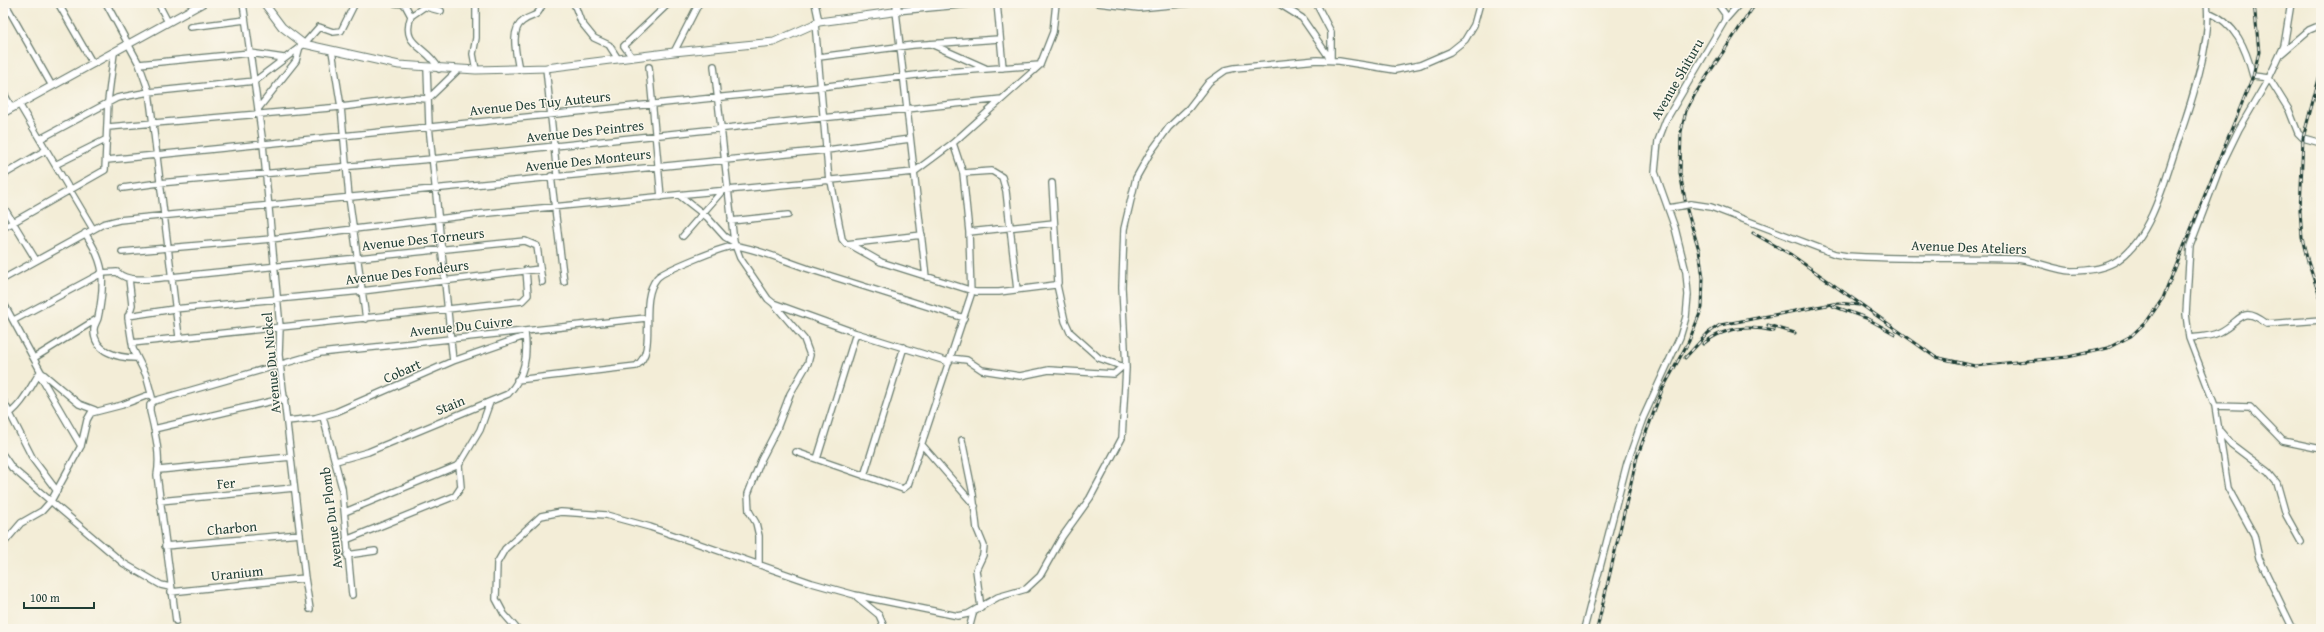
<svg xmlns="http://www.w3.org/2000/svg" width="2324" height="632" font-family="'Gentium Book Plus',serif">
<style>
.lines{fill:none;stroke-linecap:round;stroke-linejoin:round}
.minor-casing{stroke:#697b6d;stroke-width:8}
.tertiary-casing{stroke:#697b6d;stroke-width:9}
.minor{stroke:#fff;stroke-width:5.5}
.tertiary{stroke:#fff;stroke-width:7}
.rail-casing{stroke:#1f3d34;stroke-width:3}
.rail{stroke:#fbf7ec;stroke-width:1.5;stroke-dasharray:4.5;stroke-linecap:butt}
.minor-bridge-casing{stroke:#697b6d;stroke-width:8;stroke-linecap:butt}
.minor-bridge{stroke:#fff;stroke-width:5.5}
.labels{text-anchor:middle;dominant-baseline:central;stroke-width:3;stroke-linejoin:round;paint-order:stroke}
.street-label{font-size:14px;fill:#1f3d34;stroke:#fbf7ec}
</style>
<rect width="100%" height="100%" fill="#fbf7ec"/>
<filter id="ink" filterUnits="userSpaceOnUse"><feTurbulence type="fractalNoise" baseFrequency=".025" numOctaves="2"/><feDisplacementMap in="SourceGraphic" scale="8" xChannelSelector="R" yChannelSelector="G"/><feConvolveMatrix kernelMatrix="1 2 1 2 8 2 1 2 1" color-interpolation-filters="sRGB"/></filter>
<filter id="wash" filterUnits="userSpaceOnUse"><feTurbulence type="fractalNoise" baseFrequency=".012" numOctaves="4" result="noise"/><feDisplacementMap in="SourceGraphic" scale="16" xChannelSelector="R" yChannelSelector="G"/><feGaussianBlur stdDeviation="0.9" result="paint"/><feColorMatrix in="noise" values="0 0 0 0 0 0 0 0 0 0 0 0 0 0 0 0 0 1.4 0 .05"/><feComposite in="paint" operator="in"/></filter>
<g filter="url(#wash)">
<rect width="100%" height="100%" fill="#f3edd7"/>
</g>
<g filter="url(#ink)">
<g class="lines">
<defs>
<path id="minor" d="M 5,3 L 52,86
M 58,3 L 93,64
M 106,3 L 139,64 L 250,53 L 284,58
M 158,3 L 168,22
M 243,3 L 263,144 L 280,327 L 279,355 L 305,578 L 310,609
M 394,3 L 405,4
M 404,3 L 411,16 C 400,47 427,45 439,69
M 574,3 L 581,22 L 594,38 L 609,45 L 618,59
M 815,3 L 819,22
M 997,3 L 1003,68
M 1098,3 L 1139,8 L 1191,3
M 1278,3 L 1302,18 L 1331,60
M 1316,3 L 1331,32 L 1331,60
M 2291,3 L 2284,46 L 2269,78 L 2239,129 L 2219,170 L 2190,246 L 2186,314 L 2189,338 L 2215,406 L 2228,488 L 2254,535 L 2259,558 L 2293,629
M 426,7 L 441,11
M 2208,12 C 2236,23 2246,49 2253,76 L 2269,78 L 2289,110 L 2298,133 L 2303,138 L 2321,143
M 411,16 L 430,3
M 1725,20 L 1740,3
M 815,23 L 829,181
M 190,27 L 245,20
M 931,44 L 985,68
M 332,51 L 341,107 L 349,197 L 366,319
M 674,52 L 699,3
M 2281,54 L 2309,30 L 2321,25
M 632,57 L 624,46 L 669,3
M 819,57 L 913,45 L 999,39
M 139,64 L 149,92 L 151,108 L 179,337
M 714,66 L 734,242 L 740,258 L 768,299 L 773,303 L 856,333 L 949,362
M 649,67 L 661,197
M 427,68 L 429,126 L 453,361
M 546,68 L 557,175
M 476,70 L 473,54 L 476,38 L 476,3
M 519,70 C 517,57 509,30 523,21 C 534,13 536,20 543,3
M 3,92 L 12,108
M 19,104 L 93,229
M 258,109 L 296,61 L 300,46
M 108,127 L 341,107 L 412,98 L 428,99 L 458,70
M 40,139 L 117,98 L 149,92 L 255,81 L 304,44 L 319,27 L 333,32 L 341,31 L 355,3
M 107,160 L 820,87 L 932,73 L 1040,65
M 55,165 L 107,139
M 963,173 L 992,171 L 1002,177 L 1006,191 L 1017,290
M 3,175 L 46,150
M 551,176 L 564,282
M 831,181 L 842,239 L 846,244 L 922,235
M 123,188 L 159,183 L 432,159 L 1002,99
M 679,195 L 707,217 L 725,237 L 734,242
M 1691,204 L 1711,207 L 1835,254 L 1847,256 C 1903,260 1959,257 2016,259 C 2035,260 2053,270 2071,271 C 2087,271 2105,269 2118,260 C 2151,238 2166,177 2178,141 C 2191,104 2212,41 2207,3
M 3,206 L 36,260
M 1668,208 L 1681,206
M 731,221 L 788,215
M 3,228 L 105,170 L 108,101 L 114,53
M 969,232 L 1054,223
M 85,233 C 93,245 100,258 102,272 C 103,286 101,304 98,318 C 97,322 94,325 94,329 C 93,352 118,358 136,358
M 683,236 L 723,190
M 849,244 L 881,262 L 976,292 L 999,292 L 1055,285 L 1058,283 L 1052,183
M 122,252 L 271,239 L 479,214 L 914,172 L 953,143 L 1040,65 L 1053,32 L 1056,3
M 926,277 L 896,11 L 981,3
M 3,279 L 103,224 L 119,220 L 827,150 L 910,139
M 129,279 L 132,305 L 128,318 L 133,349 L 146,375 L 152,397
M 1057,285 L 1065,321 L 1070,332 L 1099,358 L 1124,367
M 3,302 L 41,372 L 79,404 L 95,410
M 128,316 L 174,309 L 362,291 L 540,269
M 14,320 L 102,273 L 117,272 C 129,284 155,278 171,277 L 525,241 L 537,246 L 542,282
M 2189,338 C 2200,337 2210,337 2220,332 C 2242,321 2241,304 2267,324 L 2321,320
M 132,343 L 522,301 L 528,295 L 526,270
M 34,358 L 97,319
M 950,358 L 967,360 L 982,370 L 1020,376 L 1049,370 L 1114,374 L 1122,367
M 39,374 L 81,446
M 517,380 L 636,366 C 659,351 637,302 657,278 C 663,271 728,244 737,246 C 761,250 785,261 809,269 C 861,285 912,302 964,318
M 3,400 L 33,459 L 57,491
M 2215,406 L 2250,407 L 2283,441 L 2321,449
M 323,417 L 342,488 L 352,595
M 3,418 C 21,408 30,388 40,372
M 287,421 L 315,418 L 336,412 L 453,361 L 525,336
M 154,429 L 285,398
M 2220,431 L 2231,444 L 2268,472 L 2277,483 L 2286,515 L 2301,542
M 962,440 L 973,494 L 977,529 L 984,546 L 983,555 L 976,570 L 981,608
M 923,446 L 975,506
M 796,452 L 903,489 L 908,485 L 971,295 L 969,232 L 963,173 L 953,143
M 3,455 L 12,468 L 123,563 L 161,585 L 170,587
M 817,459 L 856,333
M 336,461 L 368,452 L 508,394 C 525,376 528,356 525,333
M 159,470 L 291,457
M 864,476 L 904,347
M 160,501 L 294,488
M 345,512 L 459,465 L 480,430 L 490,402
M 346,540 L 455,496 L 461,487 L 459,465
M 3,544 L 21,523 L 42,511 L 51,501 L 81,446 L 87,420 L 91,413 L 122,405 L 151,394
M 165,546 L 300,534
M 347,555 L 375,551
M 759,564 L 759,536 L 756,523 L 749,511 L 748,494 L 761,460 L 776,431 L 790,394 L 808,363 L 810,355 L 804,339 L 773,303
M 171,592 L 305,578
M 857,597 L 879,615 L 885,629
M 176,621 L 157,475 C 161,455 155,432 150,411 L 150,405 L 154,401 L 320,353 L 646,318
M 517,629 L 504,614 L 496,599 L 497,563 L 505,549 L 541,516 L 561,512 L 606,515 L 650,527 L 812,583 L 855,595 L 958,616 L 968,614 L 998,597 L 1026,589 L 1040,576 L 1062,537 L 1090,498 L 1122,438 L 1126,368 L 1122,287 L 1124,229 L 1136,178 L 1150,153 L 1169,127 L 1189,108 L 1209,82 L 1226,70 L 1235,68 L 1317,60 L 1339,61 L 1395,70 L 1420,65 L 1450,52 L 1465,40 L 1474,25 L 1480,3
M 969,629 L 973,614
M 1584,629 L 1627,463 L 1643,418 L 1680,337 L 1686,317 L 1688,295 L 1686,272 L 1675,228 L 1655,172 L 1658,141 L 1666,120 L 1725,20 L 1725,14 L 1717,3"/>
<path id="tertiary" d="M 264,3 L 282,27 L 304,44 L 399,65 L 476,70 L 546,68 L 674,52 L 774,42 L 819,22 L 893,12 L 897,10 L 897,3
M 3,113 L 203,3"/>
</defs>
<use href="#minor" class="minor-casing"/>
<use href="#tertiary" class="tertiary-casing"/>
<use href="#minor" class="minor"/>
<use href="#tertiary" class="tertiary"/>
<defs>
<path id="rail" d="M 2321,71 L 2303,138 L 2300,211 L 2302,238 L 2308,262 L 2321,300
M 1753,233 L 1790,254 L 1935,357 L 1975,366 L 2068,357 L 2108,348 L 2131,336 L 2147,321 L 2163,298 L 2253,76 L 2259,52 L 2254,3
M 1833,306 L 1866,318 L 1895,334
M 1768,325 L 1795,333
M 1703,344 C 1724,327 1748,325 1774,331
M 1685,358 L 1708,333 L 1720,325 L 1838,303 L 1859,305
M 1597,629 L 1637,457 L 1662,390 L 1689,341 L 1702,308 L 1703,278 L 1699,250 L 1687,210 L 1680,173 L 1681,132 L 1686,111 L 1695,94 L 1756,3"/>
</defs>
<use href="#rail" class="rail-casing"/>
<use href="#rail" class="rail"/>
<defs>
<path id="minor-bridge" d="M 1681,206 L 1691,204"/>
</defs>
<use href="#minor-bridge" class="minor-bridge-casing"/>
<use href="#minor-bridge" class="minor-bridge"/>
</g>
</g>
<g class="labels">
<g class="street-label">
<text transform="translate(1677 79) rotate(-60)">Avenue Shituru</text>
<text transform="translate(540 103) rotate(-6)">Avenue Des Tuy Auteurs</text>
<text transform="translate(585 131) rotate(-6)">Avenue Des Peintres</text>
<text transform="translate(588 160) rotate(-6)">Avenue Des Monteurs</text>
<text transform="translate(423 239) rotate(-6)">Avenue Des Torneurs</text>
<text transform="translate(1969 247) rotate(2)">Avenue Des Ateliers</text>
<text transform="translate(407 272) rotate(-7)">Avenue Des Fondeurs</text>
<text transform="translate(461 326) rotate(-6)">Avenue Du Cuivre</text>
<text transform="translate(271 363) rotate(-95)">Avenue Du Nickel</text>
<text transform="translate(402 371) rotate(-24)">Cobart</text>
<text transform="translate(450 405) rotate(-22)">Stain</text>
<text transform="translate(226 483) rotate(-5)">Fer</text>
<text transform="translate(331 518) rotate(-97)">Avenue Du Plomb</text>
<text transform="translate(232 528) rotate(-5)">Charbon</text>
<text transform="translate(237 573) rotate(-6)">Uranium</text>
</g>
</g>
<rect width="2324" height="632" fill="none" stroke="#fbf7ec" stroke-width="16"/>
<path d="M24 602v6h70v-6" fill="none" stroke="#1f3d34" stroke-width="2"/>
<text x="30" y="602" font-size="12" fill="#1f3d34" stroke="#fbf7ec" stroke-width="3" paint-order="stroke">100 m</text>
</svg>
